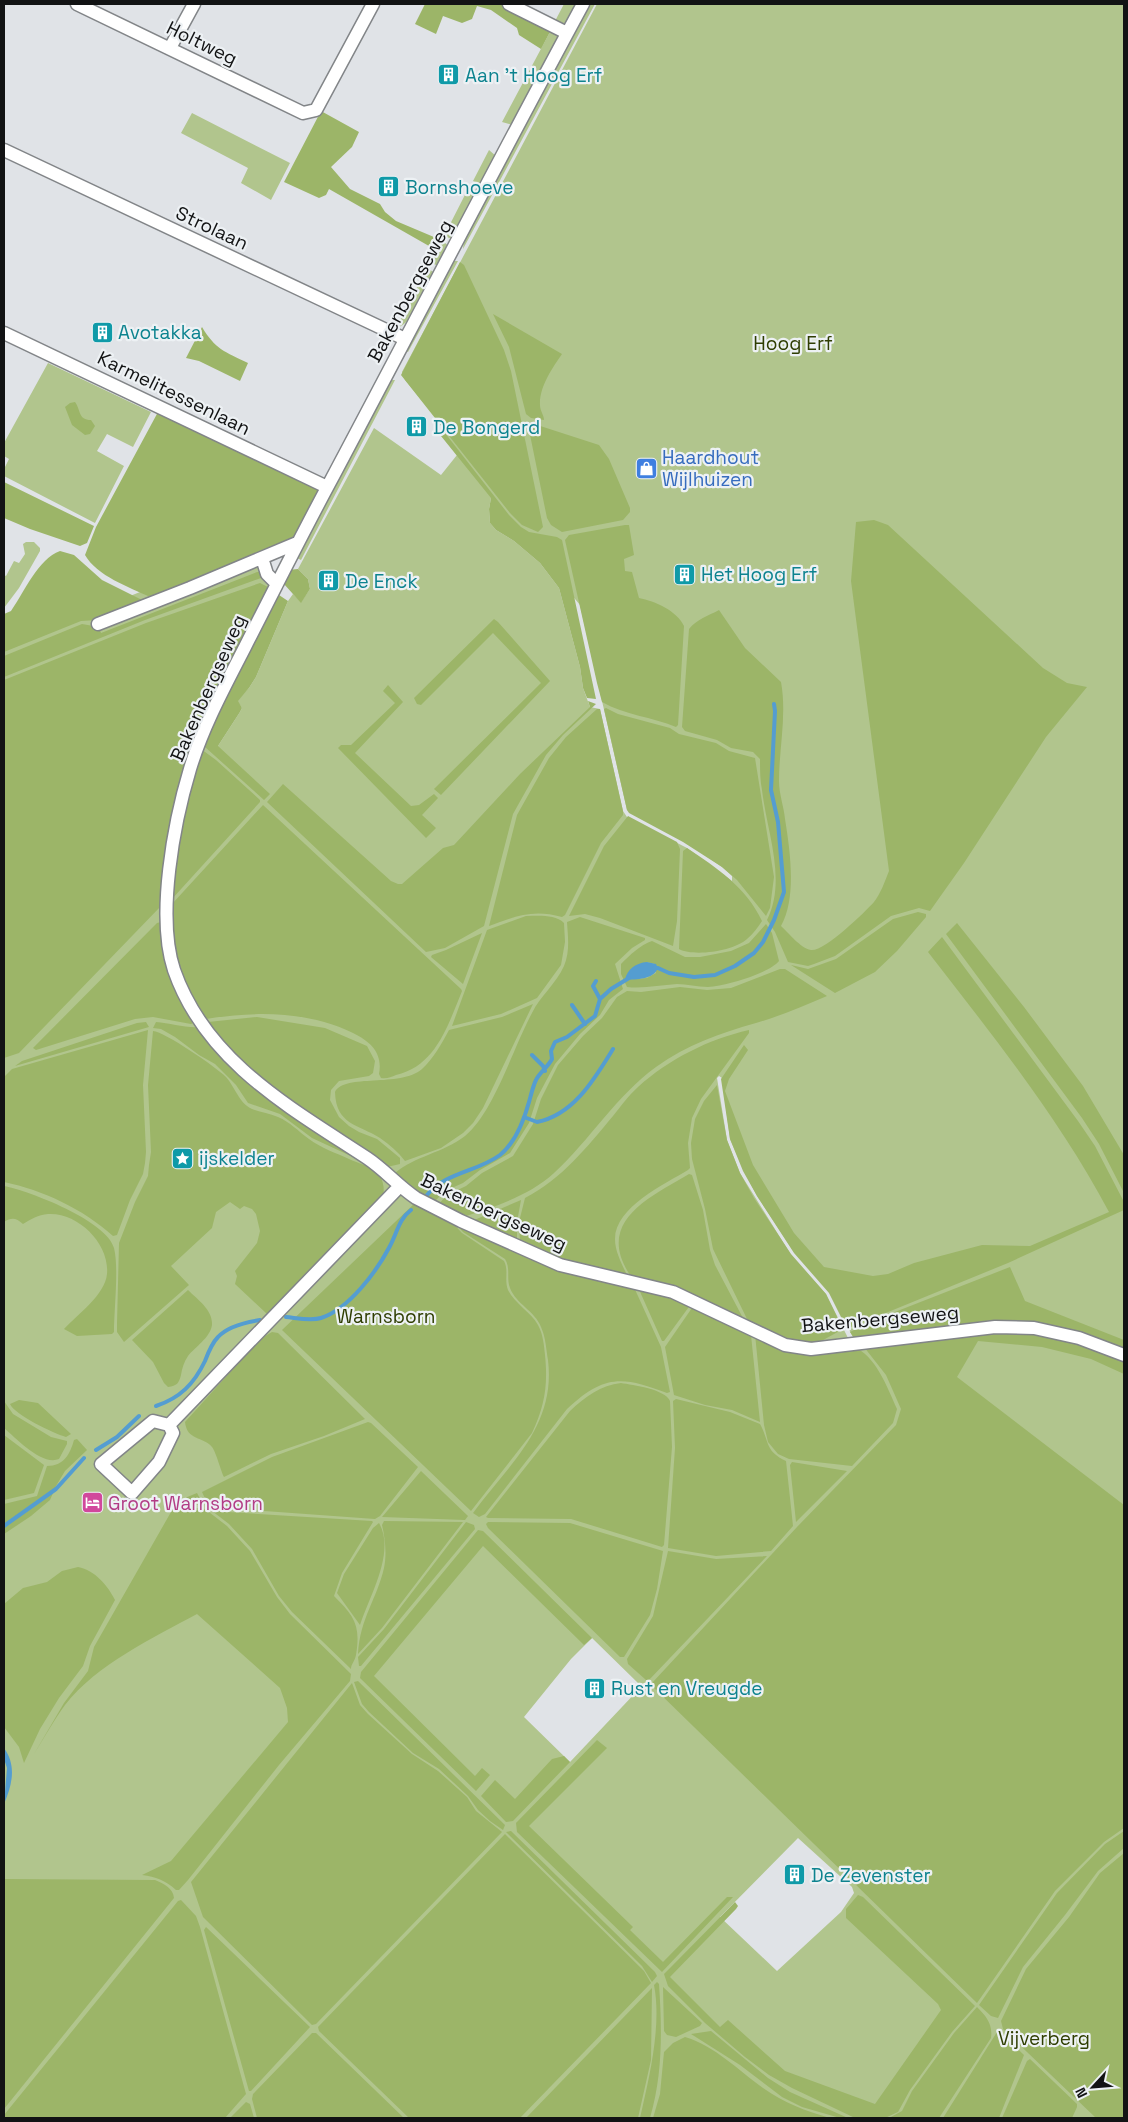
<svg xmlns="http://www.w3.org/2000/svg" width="1128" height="2122" font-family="'Space Grotesk',sans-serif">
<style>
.green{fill:#b1c58d;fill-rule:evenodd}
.forest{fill:#9cb568;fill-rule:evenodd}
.water{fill:#549dd1}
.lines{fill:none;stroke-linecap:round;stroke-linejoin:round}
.stream{stroke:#549dd1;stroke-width:4}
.minor-casing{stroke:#828588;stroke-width:15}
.minor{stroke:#fff;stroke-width:12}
.labels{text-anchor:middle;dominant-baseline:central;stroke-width:4.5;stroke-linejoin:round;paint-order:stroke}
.street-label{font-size:19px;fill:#121314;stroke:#edf1f4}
.culture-label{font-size:19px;fill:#0d838f;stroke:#edf1f4;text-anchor:start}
.park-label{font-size:19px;fill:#2f3e02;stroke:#edf1f4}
.shop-label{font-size:19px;fill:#366cbe;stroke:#edf1f4;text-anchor:start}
.hotel-label{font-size:19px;fill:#b23c85;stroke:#edf1f4;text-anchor:start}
</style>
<rect width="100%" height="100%" fill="#e0e3e7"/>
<path class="green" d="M 564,4 L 577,4 L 565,27 L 554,23 Z
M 588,4 L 595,4 L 463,249 L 464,239 Z
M 597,4 L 1124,4 L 1124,1352 C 1096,1340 1063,1329 1033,1326 C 975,1321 915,1333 858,1340 L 854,1339 L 829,1292 L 794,1252 L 757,1196 L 744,1171 L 730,1139 L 722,1078 L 719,1076 L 717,1078 L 727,1140 L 740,1173 L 791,1255 L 826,1294 L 852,1346 L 995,1329 L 1034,1331 L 1078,1340 L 1124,1357 L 1124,2118 L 4,2118 L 4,646 L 261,544 L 270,587 L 236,649 L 201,731 L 218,746 L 240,712 L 242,708 L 237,701 L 249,688 L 256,677 L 288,601 L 293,594 L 301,602 L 310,589 L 308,579 L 298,569 L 374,428 L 441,475 L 457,455 L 442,436 L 447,431 L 405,380 L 402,372 ZM 491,498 L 580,605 L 627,810 L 684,841 L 722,867 L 732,876 L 732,881 L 687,848 L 627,817 L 623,811 L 600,709 L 590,707 L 583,688 L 580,667 L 559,588 L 540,563 L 514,541 L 496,530 L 490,523 L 489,509 ZM 592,1638 L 638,1683 L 639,1689 L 570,1762 L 524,1717 L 571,1659 ZM 798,1838 L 852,1887 L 854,1893 L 841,1912 L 777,1971 L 720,1917 Z
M 551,30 L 560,36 L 513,125 L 502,122 Z
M 192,113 L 290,163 L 271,200 L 241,183 L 248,168 L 181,133 Z
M 489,150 L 496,156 L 480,184 L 473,181 Z
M 470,185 L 477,192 L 452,239 L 444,236 Z
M 441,240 L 449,246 L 438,266 L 430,262 Z
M 452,261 L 458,261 L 408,352 L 404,350 Z
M 427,268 L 435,273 C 426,289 414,324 396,328 Z
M 48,363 L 151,412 L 133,447 L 107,434 L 97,451 L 124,466 L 95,523 L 4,476 L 4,469 L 9,459 L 4,456 L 4,443 Z
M 392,380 L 395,380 L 301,560 L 295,557 L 388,382 Z
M 26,542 L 34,542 L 40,548 L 40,551 L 19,588 L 4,608 L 4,575 L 6,576 L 14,561 L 19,563 L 25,554 L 23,544 Z"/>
<path class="forest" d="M 425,4 L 500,4 L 551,30 L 541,49 L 519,35 L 517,28 L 491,10 L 477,6 L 472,19 L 462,23 L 443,16 L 436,34 L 415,24 Z
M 321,111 L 359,132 L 352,147 L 331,167 L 350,189 L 380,204 L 385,212 L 396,221 L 441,240 L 436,250 L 329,189 L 326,195 L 319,198 L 284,182 Z
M 460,262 L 464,265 L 504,350 L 511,371 L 543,527 L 538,532 L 522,525 L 510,513 L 401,375 Z
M 493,314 L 562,354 C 553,367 539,387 540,405 C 540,411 544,415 544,420 L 531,418 L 526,414 L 509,347 Z
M 202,327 C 215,349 225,352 248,363 L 240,381 L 199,361 L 186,358 Z
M 75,402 C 81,410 78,420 91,420 L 95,426 L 90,434 L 85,435 L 72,425 L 65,407 L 70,403 Z
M 158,412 L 316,487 L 320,491 L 295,540 L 150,597 C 129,587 97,576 85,555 L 96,527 Z
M 531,423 L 599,445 L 609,459 L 630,508 L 630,512 L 623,520 L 562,532 L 551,525 L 547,518 L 528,425 Z
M 445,433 L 509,515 L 521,527 L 529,532 L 557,537 L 562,540 L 596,699 L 587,698 L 583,688 L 580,667 L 559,588 L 540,563 L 514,541 L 496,530 L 490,523 L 489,509 L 491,498 L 441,436 Z
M 4,482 L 94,526 L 87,543 L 80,546 L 30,529 L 4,518 Z
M 874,520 L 888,525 L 1043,668 L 1067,683 L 1087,687 L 1046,737 L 964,863 L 930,911 L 919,908 L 891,916 L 835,956 L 814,964 L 808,966 L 788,962 L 775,932 L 767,920 C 787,880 767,833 762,790 C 760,780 760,769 760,759 L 753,752 L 731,748 L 717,740 L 685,731 L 682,727 L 689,629 C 697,619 708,616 719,610 L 745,648 L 781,682 C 787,715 779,748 779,781 C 779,794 784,807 785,819 C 790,850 797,898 781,926 C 789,933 800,948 811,950 C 824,952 865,912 874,902 C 881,893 885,881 889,871 L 851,581 L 856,522 Z
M 625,525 L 629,525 L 634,555 L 624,559 L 625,571 L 632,572 L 639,598 C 655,601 677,611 684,626 L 678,725 L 676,727 C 652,717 625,715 602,702 L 597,683 L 565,540 L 569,535 Z
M 60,551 L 74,555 L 102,580 L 144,601 L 97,620 L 81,621 L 4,652 L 4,614 L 11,611 C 25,591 38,559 60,551 Z
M 298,569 L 308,579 L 310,589 L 301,603 L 284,584 L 288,570 Z
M 257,572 L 260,572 L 261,578 L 145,620 L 4,677 L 4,656 L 82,624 L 99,627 L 101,633 Z
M 260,583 L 270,588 L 196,743 L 161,906 L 19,1053 L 4,1058 L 4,680 L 146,623 Z
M 279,595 L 288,601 L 256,677 L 249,688 L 238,701 L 242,708 L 240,712 L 218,746 L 270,794 L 264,800 L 205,747 L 204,744 L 225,695 L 275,596 Z
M 494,619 L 498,622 L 550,681 L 441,795 L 434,789 L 541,683 L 493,633 L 421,705 L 417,704 L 414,698 Z
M 388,685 L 403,702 L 355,753 L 411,806 L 419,805 L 434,794 L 438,798 L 422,815 L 436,828 L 426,838 L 338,748 L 341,745 L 351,745 L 395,703 L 383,691 Z
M 588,701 L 596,704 L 563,735 L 546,755 L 513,814 L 484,926 L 445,948 L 426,952 L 267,802 L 283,784 L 391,881 L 398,884 L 402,884 L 443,848 L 454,845 L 520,774 L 590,707 Z
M 606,708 L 618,714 L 670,728 L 679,734 L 716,743 L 729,751 L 755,758 L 774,877 L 770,908 L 766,916 L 737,880 L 722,867 L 683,842 L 629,813 L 627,810 L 604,709 Z
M 597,709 L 600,709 L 623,811 L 623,815 L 601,843 L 565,915 L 562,917 C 533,909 516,916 489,926 L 517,815 L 549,758 L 566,737 Z
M 201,749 L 216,760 L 260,800 L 260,802 L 172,899 L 178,837 Z
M 263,805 L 461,989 L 462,991 C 448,1025 436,1066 396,1075 C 391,1077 387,1079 381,1078 L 379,1074 C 383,1053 371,1042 353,1033 C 308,1011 255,1011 206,1019 L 202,1017 L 178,967 L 172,922 L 172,904 Z
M 628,816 L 677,842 L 680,849 L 677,921 L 673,946 L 600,918 L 585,914 L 569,916 L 604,846 Z
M 687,848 C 717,868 746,887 762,921 C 758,927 753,934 747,939 C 734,951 694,957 679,949 L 683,851 Z
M 918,912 L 926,914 L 926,917 L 897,951 L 875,972 L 835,993 L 791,965 L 808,969 L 836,959 L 893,919 Z
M 526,916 C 538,916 555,914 564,923 L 565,942 L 561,965 L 537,998 L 501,1014 L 452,1026 L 487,930 Z
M 580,917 L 645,938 L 645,940 L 632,948 L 615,964 L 623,989 L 609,1000 L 600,1015 L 580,1034 L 555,1064 L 537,1098 L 529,1123 L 510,1153 L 480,1170 L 463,1183 L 445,1191 L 432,1204 L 417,1196 L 395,1173 C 415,1156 443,1153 465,1136 C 494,1112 513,1048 532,1013 C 540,996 556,984 564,966 C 570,952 568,937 567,922 Z
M 161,922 L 196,1022 L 191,1024 L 153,1017 L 135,1019 L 36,1050 L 33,1048 L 157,923 Z
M 957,923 L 1024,1007 L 1083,1086 L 1124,1155 L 1124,1193 L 1099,1144 L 1082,1118 L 946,934 Z
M 766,924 L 772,933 L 779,961 C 768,974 725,986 708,987 C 697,987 687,984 677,984 C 660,985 643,989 627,987 L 621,974 L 621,964 C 630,955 640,945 652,941 L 685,957 L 700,957 L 731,951 L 749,943 ZM 647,962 L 655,964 L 656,973 L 647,978 L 637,979 Z
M 482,933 L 463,984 L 431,957 L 432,955 L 446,950 Z
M 942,937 L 1078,1121 L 1095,1146 L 1124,1202 L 1124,1210 L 1008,1263 L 849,1328 L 846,1327 L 829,1293 L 794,1253 L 757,1196 L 743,1171 L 730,1139 L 721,1079 L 744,1045 L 748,1050 L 729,1079 L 725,1091 L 753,1165 L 794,1233 L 824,1267 L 873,1276 L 888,1274 L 914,1263 L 982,1245 L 1030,1246 L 1109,1212 C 1059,1118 993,1036 928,952 Z
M 780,969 L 785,969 L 827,996 C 804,1006 780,1016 756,1023 C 721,1033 686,1045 656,1067 C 616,1096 590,1140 554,1173 C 530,1195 497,1206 466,1216 L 460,1217 L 436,1207 L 447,1195 L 466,1186 L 482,1173 L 513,1156 L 533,1124 L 541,1099 L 558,1065 L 583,1036 L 602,1018 L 617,997 L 627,991 L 641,992 L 680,987 L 707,990 L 731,988 Z
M 533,1004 L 483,1108 L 473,1123 L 463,1133 L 441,1148 L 405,1161 C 398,1152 390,1145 380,1138 C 358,1124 336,1125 335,1092 C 345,1073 400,1088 422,1069 C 433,1059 442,1043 449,1030 L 502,1017 Z
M 257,1017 L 325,1028 L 367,1046 L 375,1061 L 373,1073 L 369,1076 L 339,1081 L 331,1090 L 330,1100 L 339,1117 L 349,1126 L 359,1132 L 377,1139 L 400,1158 L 400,1164 L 387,1167 L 324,1126 L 242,1066 L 208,1022 Z
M 146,1022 L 149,1027 L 15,1066 L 22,1061 L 137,1023 Z
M 156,1022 C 170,1023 185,1028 199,1027 L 202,1033 L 368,1164 L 312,1138 L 280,1114 L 248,1103 L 236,1085 L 215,1064 L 199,1055 L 175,1037 L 161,1029 L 153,1028 Z
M 148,1030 L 143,1085 L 146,1152 L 145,1163 L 143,1174 L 130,1200 L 117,1235 L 113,1236 C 83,1209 43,1190 4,1182 L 4,1077 L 12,1069 Z
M 749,1030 L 749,1033 L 701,1099 L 692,1118 L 688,1143 L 690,1168 L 688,1170 C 665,1184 615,1207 615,1239 C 615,1252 622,1264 627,1275 L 561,1262 L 520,1243 L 519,1222 L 525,1198 C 562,1179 587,1147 613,1116 C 621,1106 629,1095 638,1087 C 669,1059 709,1039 749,1030 Z
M 153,1031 C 165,1032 216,1067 226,1077 C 235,1087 239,1103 252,1109 C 260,1112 269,1113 278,1117 C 290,1122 298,1131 309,1139 C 321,1148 336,1153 349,1159 C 359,1164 373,1166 379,1175 C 385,1183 384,1192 383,1201 L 273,1314 L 267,1314 L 235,1284 L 237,1276 L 235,1271 L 257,1243 L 260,1231 L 256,1214 L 252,1209 L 244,1206 L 240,1209 L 230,1202 L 216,1212 L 212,1228 L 171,1266 L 189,1285 L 124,1342 L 117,1332 L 117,1324 L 119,1243 L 135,1202 L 148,1176 L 149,1165 L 151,1152 L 148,1085 Z
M 717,1085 L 727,1140 L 740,1173 L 754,1198 L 791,1254 L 826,1294 L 843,1329 L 816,1344 L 786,1343 L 751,1326 L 747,1319 L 713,1249 L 705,1209 L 692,1159 L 691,1143 L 695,1119 L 704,1101 Z
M 689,1174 L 692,1175 L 703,1210 L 710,1250 L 715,1265 L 744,1320 L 632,1278 C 593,1223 648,1198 689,1174 Z
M 4,1186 C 30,1191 107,1221 114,1248 C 119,1268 114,1310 114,1332 L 112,1334 L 77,1336 L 64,1329 C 78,1314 105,1295 107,1274 C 110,1244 78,1212 48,1214 C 38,1215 31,1219 23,1224 C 16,1218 12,1217 4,1222 Z
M 521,1200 L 517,1222 L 517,1242 L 472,1221 Z
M 416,1202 L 447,1217 L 462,1233 L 504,1261 C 509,1270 504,1280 508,1290 C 515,1304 531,1312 538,1325 C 543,1334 544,1345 545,1355 C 548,1385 545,1405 532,1433 L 471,1511 L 282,1330 Z
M 452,1220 L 633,1285 L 661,1347 L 670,1392 L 667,1393 C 623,1376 604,1374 567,1409 L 485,1514 L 479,1517 L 473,1513 C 509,1464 556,1427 548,1360 C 546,1349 546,1338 541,1327 C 535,1311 516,1304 510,1288 C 506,1278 511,1269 505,1259 L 463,1232 Z
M 1010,1267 L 1025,1301 L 1124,1340 L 1124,1352 L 1034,1326 L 854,1338 L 850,1332 L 877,1319 Z
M 637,1285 L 691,1304 L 664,1341 L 662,1341 Z
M 188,1290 C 198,1300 213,1310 212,1325 C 210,1338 195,1347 188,1356 C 184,1362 182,1368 181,1375 C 179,1383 177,1386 168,1387 L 164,1383 L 153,1362 L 132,1340 Z
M 694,1305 L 751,1335 L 760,1422 L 732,1410 L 705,1405 L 674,1395 L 665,1347 Z
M 1034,1330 L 1124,1357 L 1124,1374 L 1091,1359 L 1042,1347 L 978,1341 L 957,1377 L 1124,1505 L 1124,1828 L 1104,1842 L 1055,1891 L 977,2003 L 653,1687 L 652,1683 L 797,1527 L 896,1425 L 901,1409 L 886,1375 L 864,1347 L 938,1335 Z
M 272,1332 L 278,1333 L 365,1419 L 324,1436 L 271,1454 L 224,1477 C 221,1471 216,1452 212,1447 C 203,1436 187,1441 185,1422 L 260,1339 Z
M 755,1334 L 784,1348 L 852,1346 C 876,1355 887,1387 897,1409 L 893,1423 L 852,1466 L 789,1459 L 778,1454 L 768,1442 L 764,1425 Z
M 621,1383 C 633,1385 665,1389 670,1401 L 672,1447 L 664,1545 L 662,1547 L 571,1519 L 488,1518 L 486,1517 L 570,1411 C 585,1397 601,1385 621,1383 Z
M 676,1399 L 730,1412 L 760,1424 C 770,1442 764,1450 786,1461 L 793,1526 L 771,1551 L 716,1556 L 668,1548 L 675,1448 L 673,1401 Z
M 19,1400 L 38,1403 L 71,1434 L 66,1437 C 53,1433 15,1415 10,1404 Z
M 4,1401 L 13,1414 L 51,1437 L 67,1441 L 67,1444 L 59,1459 C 42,1466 17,1439 4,1428 Z
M 368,1422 L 371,1423 L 418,1467 L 380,1516 L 375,1519 L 209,1507 L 202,1492 L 272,1457 Z
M 4,1435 L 44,1465 L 34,1493 L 4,1500 Z
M 77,1439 L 87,1450 L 65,1471 L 56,1486 L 50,1500 L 31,1516 L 4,1534 L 4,1504 L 37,1496 L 47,1466 C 64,1466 70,1454 74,1440 Z
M 792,1462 L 847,1471 L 796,1522 L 790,1465 Z
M 421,1471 L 468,1516 L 465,1520 L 382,1517 Z
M 197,1493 L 204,1506 L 180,1502 L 180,1500 Z
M 175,1505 L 205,1509 L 227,1526 L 250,1551 L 277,1597 L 290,1614 L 351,1674 L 350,1681 L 279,1765 L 188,1880 L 179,1890 L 176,1890 C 165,1880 156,1877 142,1875 L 171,1861 L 288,1722 L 287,1708 L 280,1688 L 197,1614 C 153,1638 97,1664 65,1705 C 54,1720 44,1738 34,1754 L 64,1703 L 88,1671 L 94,1647 Z
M 212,1511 L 372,1521 L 373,1522 L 342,1573 L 334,1596 C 354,1616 361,1625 356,1655 C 355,1661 351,1664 351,1669 L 292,1612 L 279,1596 L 252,1549 L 229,1524 Z
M 384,1521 L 463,1522 L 382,1628 L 358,1654 C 360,1618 377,1599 384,1568 C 387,1554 385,1538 382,1525 Z
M 466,1522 L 474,1525 L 475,1529 L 361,1666 L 359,1666 L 358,1657 L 384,1629 Z
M 488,1522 L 570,1523 L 663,1551 L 657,1589 L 650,1615 L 624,1657 L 620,1657 L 488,1528 L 486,1524 Z
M 379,1523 C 396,1552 369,1597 360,1625 L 337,1593 L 344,1574 L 373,1528 Z
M 478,1530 L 483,1531 L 592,1638 L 584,1645 L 483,1546 L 374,1676 L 475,1776 L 482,1768 L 490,1775 L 476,1791 L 360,1678 L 361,1672 Z
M 668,1551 L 716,1559 L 767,1556 L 649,1680 L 646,1680 L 628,1664 L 627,1659 L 653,1616 Z
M 78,1567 C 95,1570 108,1586 115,1600 L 90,1646 L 83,1666 L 59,1698 L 40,1729 L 24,1763 L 19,1747 L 4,1727 L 4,1604 L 23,1588 L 47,1582 L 62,1571 Z
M 358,1681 L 505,1825 L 503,1830 L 490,1821 L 478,1810 L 468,1796 L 439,1769 L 413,1753 L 369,1712 L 362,1704 L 354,1682 Z
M 352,1683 L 360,1705 L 368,1714 L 412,1754 L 438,1771 L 467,1797 L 476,1811 L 502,1832 L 316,2024 L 312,2025 L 203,1917 L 191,1882 Z
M 597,1740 L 607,1748 L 529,1826 L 633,1927 L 630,1930 L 663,1962 L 727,1897 L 733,1897 L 662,1972 L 517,1832 L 516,1823 Z
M 564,1756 L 570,1762 L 513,1821 L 506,1822 L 481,1796 L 495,1780 L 515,1799 L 552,1759 Z
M 511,1831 L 655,1972 L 657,1976 L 652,1982 L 642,1966 L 506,1832 Z
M 1124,1831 L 1124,1848 L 1098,1871 L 1065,1915 L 1023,1967 L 998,2018 L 991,2016 L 979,2005 L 1057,1893 L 1105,1844 Z
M 505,1834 L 644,1971 L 651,1983 L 520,2118 L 409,2118 L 319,2031 L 318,2027 Z
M 1124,1853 L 1124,2118 L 1096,2118 L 1003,2029 L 1001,2021 L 1026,1969 L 1069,1917 L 1100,1873 Z
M 4,1879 L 155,1880 C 164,1884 173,1888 174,1898 L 4,2109 Z
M 858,1895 L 863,1897 L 975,2006 L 952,2032 L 910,2090 L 898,2112 L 885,2118 L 855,2118 L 792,2088 L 769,2075 L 745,2057 L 705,2023 L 668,1986 L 664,1974 L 672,1966 L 735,1902 L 738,1906 L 736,1909 L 670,1977 L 720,2027 L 728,2020 L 785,2071 L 875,2104 L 941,2010 L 938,2004 L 846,1918 L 846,1909 Z
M 181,1900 L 196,1916 L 200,1927 L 246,2094 L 225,2118 L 4,2118 L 4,2115 L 178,1901 Z
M 206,1927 L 310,2027 L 251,2091 L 249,2091 L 204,1930 Z
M 657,1982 L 659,1984 C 662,2029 663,2074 650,2118 L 640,2118 C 649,2078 662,2026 654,1985 Z
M 663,1987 L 702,2023 L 700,2026 L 676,2037 L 667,2035 L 664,2031 Z
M 652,1988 L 651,2060 L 638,2118 L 526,2118 Z
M 977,2007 C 986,2016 993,2024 991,2038 L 939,2118 L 889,2118 L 902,2111 L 912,2091 L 954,2033 Z
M 711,2031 L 768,2078 L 790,2092 L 848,2118 L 840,2118 L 802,2107 L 782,2097 L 740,2065 L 691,2034 Z
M 997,2032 L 1000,2032 L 1024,2055 L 999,2118 L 943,2118 Z
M 312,2033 L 316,2033 L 404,2118 L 257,2118 L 252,2099 L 253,2094 Z
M 685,2037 C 715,2046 738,2070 763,2088 C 784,2103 806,2111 830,2118 L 653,2118 L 660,2094 L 664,2052 L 673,2043 Z
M 1030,2059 L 1077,2104 L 1077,2107 L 1072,2118 L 1002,2118 L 1027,2061 Z
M 246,2102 L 250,2104 L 254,2118 L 230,2118 Z"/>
<path class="water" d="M 647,962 L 656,964 L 658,968 C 653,980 637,979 625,980 C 627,969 636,963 647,962 Z
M 4,1748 C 17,1766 12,1785 4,1804 L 7,1768 L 4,1759 Z"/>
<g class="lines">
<path class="stream" d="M 654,968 L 658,968 L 669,973 L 694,977 L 715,975 L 735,966 L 754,953 L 763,942 L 774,920 L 784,892 L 778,822 L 771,790 L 775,711 L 774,704
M 596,981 L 593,986 L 600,999
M 572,1005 L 585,1024
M 532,1055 L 543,1066 L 545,1071
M 524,1117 L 537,1122 C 574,1115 595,1078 613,1049
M 427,1195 C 446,1172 477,1172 500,1155 C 515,1143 524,1120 529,1102 C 531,1095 533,1086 536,1080 C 539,1073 548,1067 552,1059 L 551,1051 L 555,1042 L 567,1037 L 595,1016 L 600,999 L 611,989 L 629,978
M 286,1317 C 297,1318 311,1321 321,1318 C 349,1309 377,1271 390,1246 C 397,1233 399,1219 411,1210
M 156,1406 C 180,1398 194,1384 205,1361 C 208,1353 212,1343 218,1337 C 227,1327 247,1322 260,1320
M 96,1450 L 117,1437 L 139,1416
M 4,1526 L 56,1489 L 84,1458"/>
<defs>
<path id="minor" d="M 77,4 L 303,113 L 316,110 L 373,4
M 509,4 L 567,33
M 583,4 C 497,163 414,324 329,484 C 300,538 273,592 245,647 C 225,686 203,726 190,769 C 174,822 156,916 174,970 C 206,1062 291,1108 367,1158 C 385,1170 398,1186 416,1198 L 461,1221 L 560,1265 L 673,1292 L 785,1345 L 811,1349 L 995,1327 L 1034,1328 L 1079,1338 L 1124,1355
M 170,48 L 194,4
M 4,150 L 405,339
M 4,333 L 327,487
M 262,558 L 267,574 L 277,584
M 98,624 L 190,588 L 297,543
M 153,1421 L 169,1425 L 173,1433 L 159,1462 L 132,1493 L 101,1464 Z
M 169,1425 L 399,1187"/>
</defs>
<use href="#minor" class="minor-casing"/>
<use href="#minor" class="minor"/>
</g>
<defs>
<symbol id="building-square" viewBox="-11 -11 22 22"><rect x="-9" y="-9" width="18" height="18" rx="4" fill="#0f9aa8" stroke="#edf1f4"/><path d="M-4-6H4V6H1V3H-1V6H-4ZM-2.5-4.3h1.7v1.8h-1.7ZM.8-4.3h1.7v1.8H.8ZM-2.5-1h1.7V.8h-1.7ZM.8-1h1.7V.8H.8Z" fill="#fff"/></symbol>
<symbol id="shop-square" viewBox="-11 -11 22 22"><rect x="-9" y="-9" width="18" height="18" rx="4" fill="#3f7fe0" stroke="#edf1f4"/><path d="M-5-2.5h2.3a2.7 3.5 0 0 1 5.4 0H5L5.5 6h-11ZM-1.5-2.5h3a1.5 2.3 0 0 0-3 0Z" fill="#fff"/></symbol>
<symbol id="sight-square" viewBox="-11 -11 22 22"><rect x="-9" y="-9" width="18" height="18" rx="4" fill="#0f9aa8" stroke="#edf1f4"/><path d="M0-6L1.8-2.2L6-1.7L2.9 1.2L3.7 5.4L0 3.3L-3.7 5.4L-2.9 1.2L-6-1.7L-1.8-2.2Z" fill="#fff"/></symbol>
<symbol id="hotel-square" viewBox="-11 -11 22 22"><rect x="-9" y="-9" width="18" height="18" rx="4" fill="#d1479c" stroke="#edf1f4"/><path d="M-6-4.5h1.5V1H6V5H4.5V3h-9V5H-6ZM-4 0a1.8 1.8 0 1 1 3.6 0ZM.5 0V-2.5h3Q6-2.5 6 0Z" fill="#fff"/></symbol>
</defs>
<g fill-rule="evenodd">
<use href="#building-square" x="436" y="62" width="25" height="25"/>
<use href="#building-square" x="376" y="174" width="25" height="25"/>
<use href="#building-square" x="90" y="320" width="25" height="25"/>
<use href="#building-square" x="404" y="414" width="25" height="25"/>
<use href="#shop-square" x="634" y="456" width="25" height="25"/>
<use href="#building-square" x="672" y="562" width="25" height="25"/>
<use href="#building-square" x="316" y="568" width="25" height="25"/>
<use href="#sight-square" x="170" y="1146" width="25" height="25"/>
<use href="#hotel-square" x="80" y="1490" width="25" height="25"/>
<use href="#building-square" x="582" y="1676" width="25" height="25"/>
<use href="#building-square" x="782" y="1862" width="25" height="25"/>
</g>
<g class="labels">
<g class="street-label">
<text transform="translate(202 43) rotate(26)">Holtweg</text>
<text transform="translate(212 228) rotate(25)">Strolaan</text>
<text transform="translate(410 291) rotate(-62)">Bakenbergseweg</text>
<text transform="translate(174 393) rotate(26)">Karmelitessenlaan</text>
<text transform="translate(208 688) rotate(-66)">Bakenbergseweg</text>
<text transform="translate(494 1212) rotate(25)">Bakenbergseweg</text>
<text transform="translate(880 1319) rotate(-5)">Bakenbergseweg</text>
</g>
<g class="culture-label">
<text x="465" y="75">Aan 't Hoog Erf</text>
<text x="405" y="187">Bornshoeve</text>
<text x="118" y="332">Avotakka</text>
<text x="433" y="427">De Bongerd</text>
<text x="701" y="574">Het Hoog Erf</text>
<text x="345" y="581">De Enck</text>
<text x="199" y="1158">ijskelder</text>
<text x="611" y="1688">Rust en Vreugde</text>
<text x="811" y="1875">De Zevenster</text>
</g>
<g class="park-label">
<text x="793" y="343">Hoog Erf</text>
<text x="386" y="1316">Warnsborn</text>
<text x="1044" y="2038">Vijverberg</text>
</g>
<g class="shop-label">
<text x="662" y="457">Haardhout<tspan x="662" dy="22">Wijlhuizen</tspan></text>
</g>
<g class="hotel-label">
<text x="108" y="1503">Groot Warnsborn</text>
</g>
</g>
<rect width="1128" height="2122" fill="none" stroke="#121314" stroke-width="10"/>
<g transform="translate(1093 2087) rotate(244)" stroke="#edf1f4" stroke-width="4" paint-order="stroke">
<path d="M0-4L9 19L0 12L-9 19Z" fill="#121314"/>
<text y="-8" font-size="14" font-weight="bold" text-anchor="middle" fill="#121314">N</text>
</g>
</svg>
